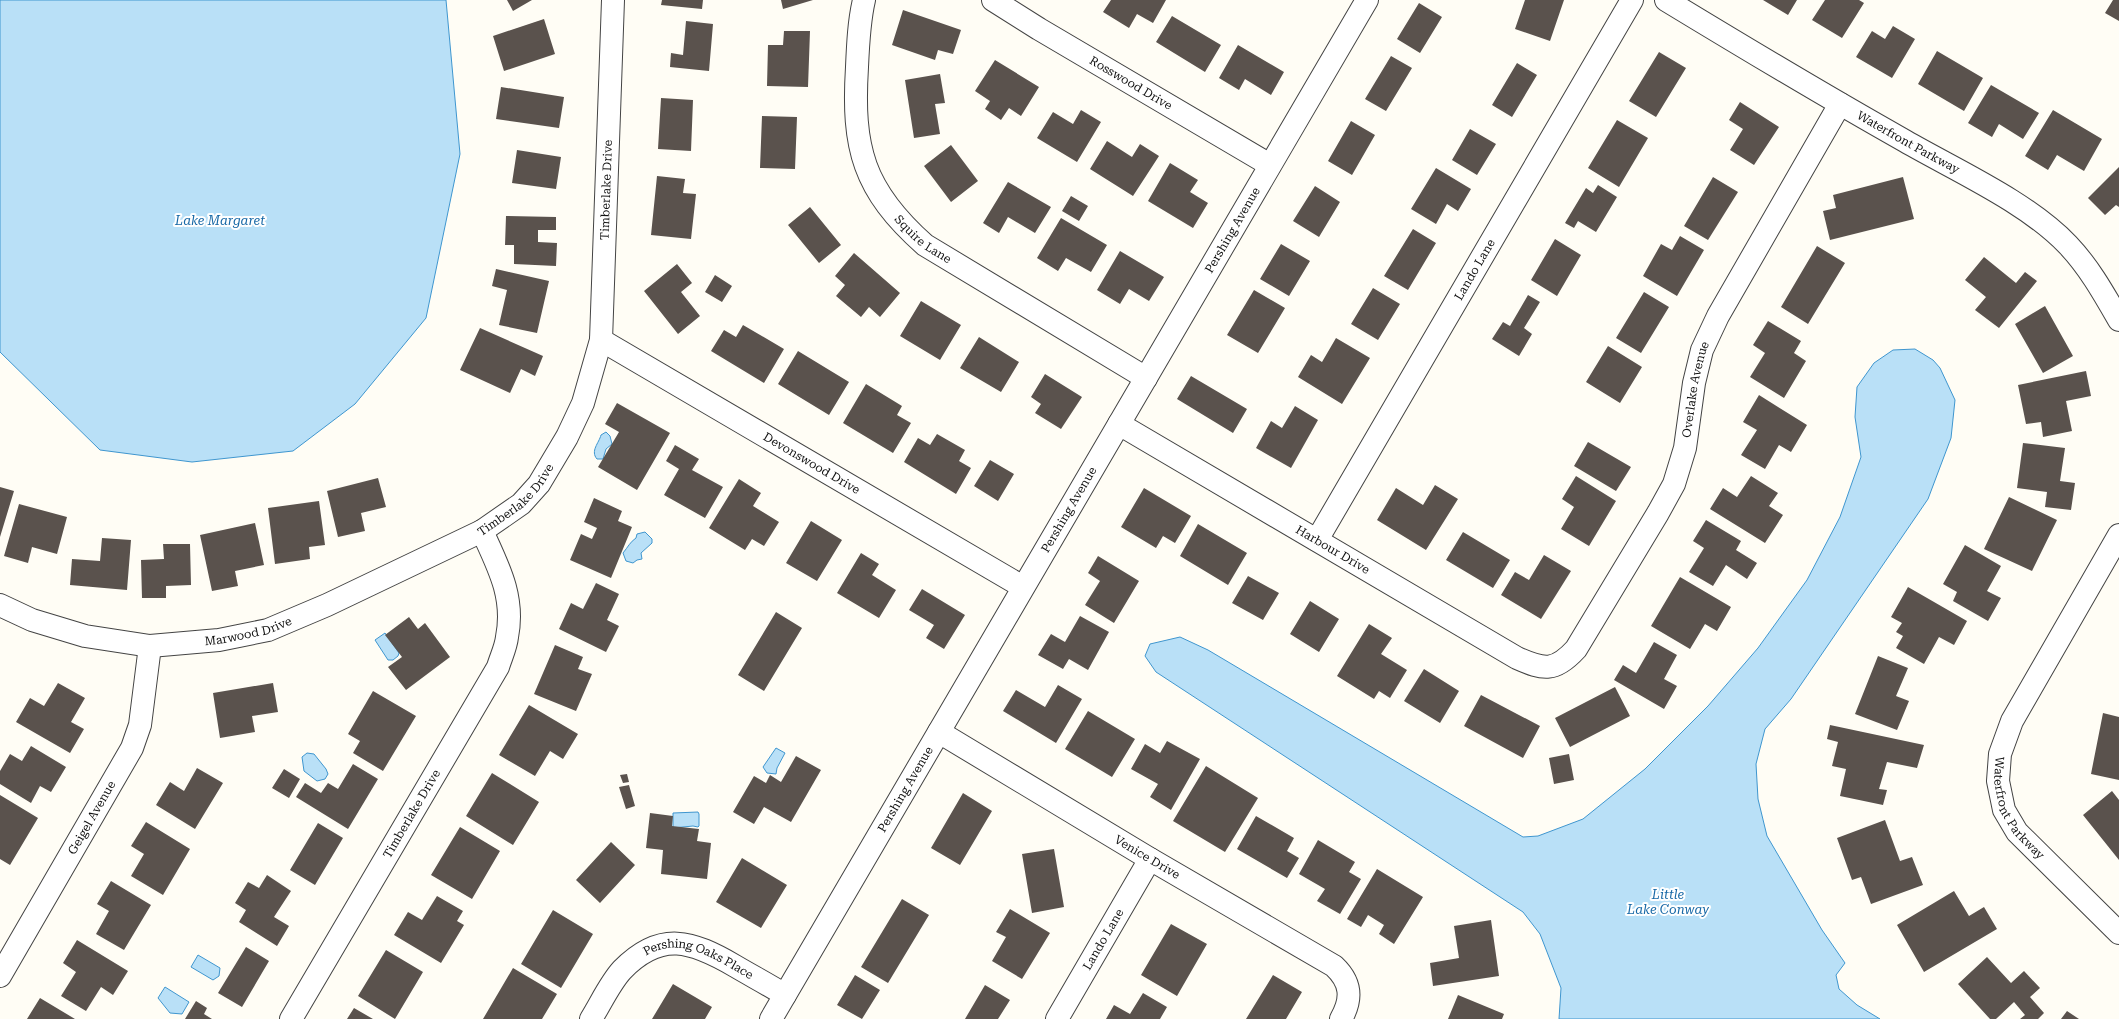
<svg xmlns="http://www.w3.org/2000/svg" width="2119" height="1019" font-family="'Roboto Serif',serif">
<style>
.water{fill:#b9e0f7;stroke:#3f96cf}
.building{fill:#5a524d}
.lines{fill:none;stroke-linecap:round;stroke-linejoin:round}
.minor-casing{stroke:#444;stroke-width:24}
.minor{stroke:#fff;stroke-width:22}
.labels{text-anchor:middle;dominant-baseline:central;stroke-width:4;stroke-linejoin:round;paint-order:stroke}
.street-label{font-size:12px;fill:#111;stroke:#fff}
.water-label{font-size:13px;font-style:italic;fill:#1768a6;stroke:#fff}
</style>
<rect width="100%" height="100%" fill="#fffdf5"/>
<path class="water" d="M 0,0 L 446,0 L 460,154 L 426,318 L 355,404 L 293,451 L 192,462 L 100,450 L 0,352 Z
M 1915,349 L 1933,360 L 1940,368 L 1955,400 L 1951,438 L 1928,499 L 1791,699 L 1765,729 L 1756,764 L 1758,799 L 1767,836 L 1822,930 L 1845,963 L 1836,975 L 1839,989 L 1857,1005 L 1880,1019 L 1559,1019 L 1561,988 L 1540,934 L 1523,912 L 1156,672 L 1145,656 L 1150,644 L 1180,637 L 1208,650 L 1523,837 L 1538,836 L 1583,819 L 1645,769 L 1708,706 L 1758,648 L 1807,580 L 1840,517 L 1861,457 L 1855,417 L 1857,387 L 1874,363 L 1893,350 Z
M 606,432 L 610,436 L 612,444 L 606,449 L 603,459 L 597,459 C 590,451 599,443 601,435 Z
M 645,532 L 652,539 L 652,543 L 641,553 L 642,559 L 637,560 L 633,563 L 626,561 L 623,553 C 628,547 630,542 636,538 L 637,534 Z
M 385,633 L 399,653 L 398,656 L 393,660 L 388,660 L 375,640 Z
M 776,748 L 785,753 L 777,768 L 776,774 L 767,773 L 763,767 Z
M 307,753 L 314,754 L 326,769 L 328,774 L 325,779 L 317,781 L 304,771 L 302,757 Z
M 698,812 L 699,814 L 699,826 L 698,827 L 693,826 L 673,828 L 673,813 Z
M 198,955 L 220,968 L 219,976 L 213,980 L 191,967 Z
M 165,987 L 189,1002 L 182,1014 L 170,1013 L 158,998 Z"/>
<path class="building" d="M 507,0 L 532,0 L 513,11 Z
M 662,0 L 703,0 L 702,9 L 661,5 Z
M 781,0 L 813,0 L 783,9 Z
M 1111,0 L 1166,0 L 1153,23 L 1137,14 L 1129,28 L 1103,12 Z
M 1525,0 L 1564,0 L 1550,41 L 1515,29 Z
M 1763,0 L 1797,0 L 1788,15 Z
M 1825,0 L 1859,0 L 1864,3 L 1842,38 L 1812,20 Z
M 2113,0 L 2119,0 L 2119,21 L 2105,13 Z
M 1419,3 L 1442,17 L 1420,53 L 1397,39 Z
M 903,10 L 961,30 L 953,54 L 938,50 L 935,60 L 892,45 Z
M 1172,16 L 1221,45 L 1205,72 L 1156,42 Z
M 544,19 L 555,54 L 504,71 L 493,36 Z
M 686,21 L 713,24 L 709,71 L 670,67 L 671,53 L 683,55 Z
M 1893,26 L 1915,39 L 1892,78 L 1856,57 L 1872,31 L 1885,39 Z
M 784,31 L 810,31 L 808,87 L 767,86 L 768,45 L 783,45 Z
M 1238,45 L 1284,72 L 1271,95 L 1245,79 L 1239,90 L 1219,78 Z
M 1937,51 L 1983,78 L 1964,111 L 1918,84 Z
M 1659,52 L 1686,68 L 1656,117 L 1629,101 Z
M 1391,56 L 1412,68 L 1386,111 L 1365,99 Z
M 995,60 L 1039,87 L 1021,116 L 1009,108 L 1001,120 L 985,109 L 990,101 L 975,91 Z
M 1517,63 L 1537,75 L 1512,117 L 1492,105 Z
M 940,74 L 945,103 L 935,104 L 940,134 L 914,138 L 905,80 Z
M 1991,85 L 2039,113 L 2023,139 L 1999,124 L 1992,137 L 1968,123 Z
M 501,87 L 564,97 L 559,128 L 496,119 Z
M 661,98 L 693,100 L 691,151 L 658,149 Z
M 1740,102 L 1779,127 L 1754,165 L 1730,150 L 1743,129 L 1729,120 Z
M 1081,110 L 1101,122 L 1077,162 L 1037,138 L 1053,112 L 1073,124 Z
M 2053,110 L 2102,139 L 2084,171 L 2057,155 L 2048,170 L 2025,156 Z
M 762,116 L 797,117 L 795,169 L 760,168 Z
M 1617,120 L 1648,138 L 1619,187 L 1588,168 Z
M 1351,121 L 1375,135 L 1352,175 L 1328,161 Z
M 1470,129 L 1496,144 L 1477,175 L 1452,160 Z
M 1107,141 L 1132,157 L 1140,144 L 1159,156 L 1133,196 L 1090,169 Z
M 951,145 L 978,181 L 951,202 L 924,166 Z
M 517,150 L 561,157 L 556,189 L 512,183 Z
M 1170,163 L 1198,180 L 1190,192 L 1208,203 L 1193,228 L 1148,201 Z
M 2119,167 L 2119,207 L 2116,205 L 2105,215 L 2088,198 Z
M 1436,168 L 1471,189 L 1458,211 L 1447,204 L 1436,224 L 1411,209 Z
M 657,176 L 685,179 L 683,193 L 696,194 L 691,239 L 651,235 Z
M 1713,177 L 1738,192 L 1708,240 L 1684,226 Z
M 1903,177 L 1914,219 L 1830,240 L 1823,211 L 1836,208 L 1833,195 Z
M 1008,182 L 1051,207 L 1035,233 L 1008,217 L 999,233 L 983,223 Z
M 1598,185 L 1617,197 L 1596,232 L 1578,221 L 1574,228 L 1565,223 L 1586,188 L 1593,193 Z
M 1315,186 L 1340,202 L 1319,237 L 1293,221 Z
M 1071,196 L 1088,206 L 1079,221 L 1062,211 Z
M 810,207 L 841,245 L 819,263 L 788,225 Z
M 506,216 L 556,217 L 556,230 L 538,230 L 538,242 L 557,243 L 556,266 L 514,264 L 514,245 L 505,245 Z
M 1061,218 L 1107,245 L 1091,272 L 1066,258 L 1058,271 L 1037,258 Z
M 1413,229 L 1436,243 L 1408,290 L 1384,276 Z
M 1680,236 L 1704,250 L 1677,296 L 1643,276 L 1661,244 L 1672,250 Z
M 1555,239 L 1581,255 L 1557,296 L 1531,280 Z
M 1281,244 L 1310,261 L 1289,296 L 1260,279 Z
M 1817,246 L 1845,263 L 1808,324 L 1781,307 Z
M 1120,251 L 1164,277 L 1149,301 L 1129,289 L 1120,304 L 1097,290 Z
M 854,253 L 900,293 L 880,317 L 869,307 L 861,317 L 836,296 L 845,285 L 835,276 Z
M 1984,257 L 2016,283 L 2025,272 L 2037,281 L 1999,328 L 1975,310 L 1986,297 L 1965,280 Z
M 677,264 L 692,283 L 681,292 L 700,316 L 678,334 L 644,291 Z
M 496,269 L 549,281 L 537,333 L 499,325 L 507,290 L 492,286 Z
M 715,275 L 732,286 L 722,302 L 705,292 Z
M 1373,288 L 1400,304 L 1378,340 L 1351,324 Z
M 1254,290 L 1285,308 L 1258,353 L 1227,335 Z
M 1644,292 L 1669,307 L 1641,353 L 1616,338 Z
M 1528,295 L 1540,302 L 1524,328 L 1532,334 L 1519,356 L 1492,339 L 1503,322 L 1510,326 Z
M 921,301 L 961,325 L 940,360 L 900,336 Z
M 2045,306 L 2073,356 L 2043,373 L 2015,324 Z
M 1768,321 L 1801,341 L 1794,353 L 1806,361 L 1784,398 L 1750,377 L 1765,353 L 1753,345 Z
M 743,325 L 784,349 L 764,383 L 711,351 L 724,330 L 736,337 Z
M 480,328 L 543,356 L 535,376 L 521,369 L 510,393 L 460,370 Z
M 979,337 L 1019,362 L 1001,392 L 960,368 Z
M 1336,338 L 1370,358 L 1342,404 L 1298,377 L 1311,355 L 1322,362 Z
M 1608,346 L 1642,367 L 1620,403 L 1586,382 Z
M 798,351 L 849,382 L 829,415 L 778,384 Z
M 2086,371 L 2091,396 L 2066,401 L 2072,431 L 2043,437 L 2041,422 L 2026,424 L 2018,385 Z
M 1045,374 L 1082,397 L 1061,429 L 1035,413 L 1041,404 L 1031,397 Z
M 1191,376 L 1247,409 L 1233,433 L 1177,399 Z
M 866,384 L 902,406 L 897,415 L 911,423 L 893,453 L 843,423 Z
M 1759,395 L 1807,425 L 1791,452 L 1779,445 L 1765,469 L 1741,455 L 1757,430 L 1743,422 Z
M 617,403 L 670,433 L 637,490 L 598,467 L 619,432 L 605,424 Z
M 1295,406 L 1318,420 L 1291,468 L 1256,448 L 1271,421 L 1282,428 Z
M 937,434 L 965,450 L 959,461 L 971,468 L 956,494 L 904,462 L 918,438 L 930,445 Z
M 1588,442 L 1631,467 L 1616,491 L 1574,466 Z
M 2023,443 L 2065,448 L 2060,481 L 2075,483 L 2071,510 L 2045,507 L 2047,492 L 2017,488 Z
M 675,445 L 699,459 L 692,470 L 723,487 L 705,518 L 664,495 L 679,469 L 666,461 Z
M 990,460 L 1014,474 L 998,501 L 974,486 Z
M 1576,476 L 1616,501 L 1589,546 L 1561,529 L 1574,507 L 1562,499 Z
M 1751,476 L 1778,493 L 1769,506 L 1783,515 L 1765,543 L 1710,509 L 1723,488 L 1737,497 Z
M 378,478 L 386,507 L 361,513 L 365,531 L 338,537 L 327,491 Z
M 739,479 L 761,493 L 753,506 L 779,522 L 764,546 L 752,539 L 745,550 L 709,528 Z
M 1435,485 L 1458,499 L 1426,550 L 1377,520 L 1396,488 L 1423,505 Z
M 0,487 L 14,491 L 0,537 Z
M 1144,488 L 1191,516 L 1175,543 L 1163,536 L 1156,548 L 1121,527 Z
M 2009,497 L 2057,520 L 2032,571 L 1984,549 Z
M 594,498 L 622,511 L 618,521 L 632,527 L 611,578 L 570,560 L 581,534 L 592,539 L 597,528 L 584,522 Z
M 319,501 L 325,545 L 309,547 L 310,559 L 275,564 L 268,508 Z
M 19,504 L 67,517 L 57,554 L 32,547 L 28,563 L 4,556 Z
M 1706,520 L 1741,541 L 1736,550 L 1757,563 L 1747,579 L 1726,565 L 1713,586 L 1689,572 L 1704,548 L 1693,541 Z
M 811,521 L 842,540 L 817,581 L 786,563 Z
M 255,523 L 264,565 L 235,571 L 238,586 L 212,591 L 200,535 Z
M 1198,524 L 1247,553 L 1228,585 L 1180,556 Z
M 1463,532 L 1510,560 L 1493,588 L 1446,560 Z
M 102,538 L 131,540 L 127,590 L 70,585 L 72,559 L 100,561 Z
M 163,544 L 190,544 L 191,585 L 166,586 L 166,598 L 142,598 L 141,560 L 164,559 Z
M 1965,545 L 2001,566 L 1987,591 L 2001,598 L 1988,621 L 1953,601 L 1957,592 L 1943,584 Z
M 861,553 L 879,564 L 872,575 L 896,590 L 879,618 L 837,593 Z
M 1544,555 L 1571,571 L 1541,619 L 1501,595 L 1515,572 L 1529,580 Z
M 1098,556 L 1139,581 L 1114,623 L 1085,605 L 1100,581 L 1088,573 Z
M 1248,576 L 1279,593 L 1263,620 L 1232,603 Z
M 1680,577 L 1731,607 L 1717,631 L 1705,624 L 1690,649 L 1651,626 Z
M 596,583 L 619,594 L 607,620 L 619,626 L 606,652 L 559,629 L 571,603 L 583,609 Z
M 1908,587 L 1967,621 L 1954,645 L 1939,637 L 1924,664 L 1896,648 L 1903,636 L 1896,632 L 1902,623 L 1891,617 Z
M 922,589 L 965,615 L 944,649 L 926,638 L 934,625 L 909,610 Z
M 1310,601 L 1339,619 L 1319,652 L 1290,634 Z
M 776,612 L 802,628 L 764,691 L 738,675 Z
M 1080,616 L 1109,632 L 1088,670 L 1069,659 L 1063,669 L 1038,655 L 1051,634 L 1065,642 Z
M 409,617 L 418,629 L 425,623 L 450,657 L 406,690 L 388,667 L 402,657 L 385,635 Z
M 1369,624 L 1392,638 L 1381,654 L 1407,670 L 1390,698 L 1379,691 L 1374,699 L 1337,676 Z
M 1654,642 L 1677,655 L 1664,679 L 1677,686 L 1664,709 L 1614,680 L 1623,665 L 1636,673 Z
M 555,645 L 583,657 L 578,669 L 592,674 L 576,711 L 534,694 Z
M 1878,656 L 1908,668 L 1896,696 L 1909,701 L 1897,730 L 1855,714 Z
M 1424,669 L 1459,691 L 1440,723 L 1404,701 Z
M 58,683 L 85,698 L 71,722 L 84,729 L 70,753 L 16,722 L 30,698 L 44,706 Z
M 273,683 L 278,712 L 252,716 L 255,732 L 220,738 L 213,693 Z
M 1058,685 L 1082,699 L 1056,743 L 1003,711 L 1016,690 L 1045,707 Z
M 1615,687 L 1630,716 L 1570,747 L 1555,718 Z
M 373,691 L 416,716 L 383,771 L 353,753 L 360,741 L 348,734 Z
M 1481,695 L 1540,726 L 1523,758 L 1464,726 Z
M 529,705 L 578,734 L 563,759 L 550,751 L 535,776 L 499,755 Z
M 1088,711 L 1135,739 L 1112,777 L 1065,749 Z
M 2103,713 L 2119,717 L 2119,780 L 2091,774 Z
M 1830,725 L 1924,745 L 1917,768 L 1887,762 L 1879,789 L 1887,790 L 1883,805 L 1840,796 L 1846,769 L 1832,766 L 1838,742 L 1827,739 Z
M 1167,741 L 1200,759 L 1171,810 L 1150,797 L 1158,784 L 1131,769 L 1145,744 L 1160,753 Z
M 31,746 L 66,767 L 51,792 L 40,786 L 31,803 L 0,784 L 0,771 L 10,754 L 22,761 Z
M 1569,754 L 1574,780 L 1554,784 L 1549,758 Z
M 796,756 L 821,770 L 791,822 L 764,807 L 754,824 L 733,812 L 754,776 L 766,783 L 770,775 L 781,782 Z
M 353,764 L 378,779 L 348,829 L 296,797 L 305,783 L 321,793 L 328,783 L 338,789 Z
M 1206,766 L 1258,798 L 1225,852 L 1173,821 Z
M 197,768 L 223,783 L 195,829 L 156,805 L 170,782 L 184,791 Z
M 284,769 L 300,779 L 289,798 L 272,788 Z
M 492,773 L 539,802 L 513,845 L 466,816 Z
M 627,774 L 629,782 L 623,783 L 620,775 Z
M 629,785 L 635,806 L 626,809 L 619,787 Z
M 2112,791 L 2119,800 L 2119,860 L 2083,815 Z
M 963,793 L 992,811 L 960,865 L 931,848 Z
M 0,795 L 38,818 L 10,865 L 0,859 Z
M 650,813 L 673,816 L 672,826 L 699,829 L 697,841 L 711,843 L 707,879 L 661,874 L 663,850 L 646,848 Z
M 1256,816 L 1294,838 L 1287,851 L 1299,858 L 1287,878 L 1237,849 Z
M 1885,820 L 1900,861 L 1912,857 L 1923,885 L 1871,904 L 1861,877 L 1852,880 L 1837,838 Z
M 146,822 L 190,849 L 163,895 L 131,876 L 144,854 L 131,846 Z
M 318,823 L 343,838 L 315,885 L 290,870 Z
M 460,827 L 500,851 L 472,899 L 431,875 Z
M 1318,840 L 1355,862 L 1349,872 L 1361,879 L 1340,914 L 1317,901 L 1325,889 L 1299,874 Z
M 611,842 L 635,865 L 600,903 L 576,880 Z
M 1054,849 L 1064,907 L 1032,913 L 1022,854 Z
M 742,858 L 787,885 L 761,928 L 716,902 Z
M 1377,869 L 1423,897 L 1394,944 L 1379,934 L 1384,925 L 1368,915 L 1361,927 L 1347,919 Z
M 267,875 L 291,891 L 274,917 L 289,926 L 277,946 L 239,922 L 246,910 L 235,903 L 248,882 L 259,888 Z
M 111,881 L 151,905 L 124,950 L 96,934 L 109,911 L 97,904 Z
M 1954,891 L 1969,916 L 1984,907 L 1997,929 L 1924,972 L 1897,925 Z
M 437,896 L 463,911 L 457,921 L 464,925 L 441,963 L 394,935 L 408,912 L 422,920 Z
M 902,899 L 929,915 L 888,983 L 861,967 Z
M 1010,909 L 1050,933 L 1022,979 L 992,961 L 1006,937 L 996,932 Z
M 553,910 L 593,934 L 561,988 L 521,964 Z
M 1491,920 L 1499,976 L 1433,986 L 1430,963 L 1459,958 L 1454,926 Z
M 1171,924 L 1207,944 L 1177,996 L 1141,975 Z
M 77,940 L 128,971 L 113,995 L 101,987 L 86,1011 L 61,996 L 76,972 L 63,963 Z
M 246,947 L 269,961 L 242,1007 L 218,993 Z
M 386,950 L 423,972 L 395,1019 L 358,996 Z
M 1987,957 L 2011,983 L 2024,971 L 2040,988 L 2030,997 L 2044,1013 L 2038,1019 L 2020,1019 L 2025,1015 L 2014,1002 L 1996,1019 L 1990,1019 L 1958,984 Z
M 513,968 L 557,994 L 542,1019 L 483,1019 Z
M 855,975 L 880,990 L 862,1019 L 837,1005 Z
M 1273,975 L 1302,992 L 1286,1019 L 1246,1019 Z
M 673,984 L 712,1007 L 705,1019 L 652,1019 Z
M 985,985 L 1010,1000 L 998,1019 L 965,1019 Z
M 1143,993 L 1167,1007 L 1160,1019 L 1106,1019 L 1114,1005 L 1130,1014 Z
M 1458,995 L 1504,1014 L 1502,1019 L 1448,1019 Z
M 40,998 L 75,1019 L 27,1019 Z
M 196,1001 L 207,1008 L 204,1014 L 212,1019 L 185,1019 Z
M 354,1008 L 373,1019 L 347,1019 Z
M 2067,1011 L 2079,1019 L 2061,1019 Z"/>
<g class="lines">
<defs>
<g id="minor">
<path id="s1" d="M 864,0 C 859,21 858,44 857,67 C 852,148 863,190 925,245 L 1146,378"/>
<path id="s2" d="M 993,0 L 1039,29 L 1270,165"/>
<path id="s3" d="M 1666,0 C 1745,48 1825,96 1905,141 C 1957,171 2027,202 2068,245 C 2089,267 2104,294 2119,320"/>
<path id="s4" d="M 601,340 L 1023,587"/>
<path id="s5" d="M 1119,424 L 1517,658 C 1544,670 1555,672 1576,649 L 1658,513 L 1674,484 L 1685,448 L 1694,383 L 1702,350 L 1718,316 L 1840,104"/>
<path id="s6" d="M 2119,535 L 2012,721 L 2000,754 L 1998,781 L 2004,810 L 2017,832 L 2119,933"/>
<path id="s7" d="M 1317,540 L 1632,0"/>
<path id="s8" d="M 0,605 L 32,620 L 85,636 L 150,646 L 219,640 L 268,630 L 327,605 L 482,531 L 521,504 L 539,484 L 567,437 L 583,403 L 601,340 L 613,0"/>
<path id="s9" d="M 939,732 L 1150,859 L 1334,966 C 1351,982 1353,998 1341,1019"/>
<path id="s10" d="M 0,976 L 132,748 L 140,725 L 150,646"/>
<path id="s11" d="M 291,1019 L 498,667 C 501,657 506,647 507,637 C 515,597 498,566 482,531"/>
<path id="s12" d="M 591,1019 C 601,1003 610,983 622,970 C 661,930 692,941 735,966 C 752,976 769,985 785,995"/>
<path id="s13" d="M 771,1019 L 1367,0"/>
<path id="s14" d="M 1057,1019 L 1150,859"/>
</g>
</defs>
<use href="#minor" class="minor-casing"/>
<use href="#minor" class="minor"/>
</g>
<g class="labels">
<g class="street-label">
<text stroke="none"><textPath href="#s2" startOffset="161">Rosswood Drive</textPath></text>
<text stroke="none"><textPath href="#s3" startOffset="281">Waterfront Parkway</textPath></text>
<text stroke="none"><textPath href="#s8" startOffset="894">Timberlake Drive</textPath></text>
<text stroke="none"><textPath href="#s13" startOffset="914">Pershing Avenue</textPath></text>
<text stroke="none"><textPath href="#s1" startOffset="262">Squire Lane</textPath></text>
<text stroke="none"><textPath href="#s7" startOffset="313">Lando Lane</textPath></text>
<text stroke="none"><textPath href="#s5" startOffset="817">Overlake Avenue</textPath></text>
<text stroke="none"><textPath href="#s4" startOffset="244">Devonswood Drive</textPath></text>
<text stroke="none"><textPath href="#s8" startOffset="558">Timberlake Drive</textPath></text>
<text stroke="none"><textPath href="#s13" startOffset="590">Pershing Avenue</textPath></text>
<text stroke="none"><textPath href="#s5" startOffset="248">Harbour Drive</textPath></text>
<text stroke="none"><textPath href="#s8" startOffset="256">Marwood Drive</textPath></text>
<text stroke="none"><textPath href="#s13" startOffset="266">Pershing Avenue</textPath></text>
<text stroke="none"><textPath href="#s6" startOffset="310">Waterfront Parkway</textPath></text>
<text stroke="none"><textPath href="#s11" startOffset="238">Timberlake Drive</textPath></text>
<text stroke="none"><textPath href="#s10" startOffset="183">Geigel Avenue</textPath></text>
<text stroke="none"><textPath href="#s9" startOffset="243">Venice Drive</textPath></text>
<text stroke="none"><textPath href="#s14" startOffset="92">Lando Lane</textPath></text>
<text stroke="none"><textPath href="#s12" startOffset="145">Pershing Oaks Place</textPath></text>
</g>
<g class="water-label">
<text x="220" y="220">Lake Margaret</text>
<text x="1668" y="894">Little<tspan x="1668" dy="15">Lake Conway</tspan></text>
</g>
</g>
</svg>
